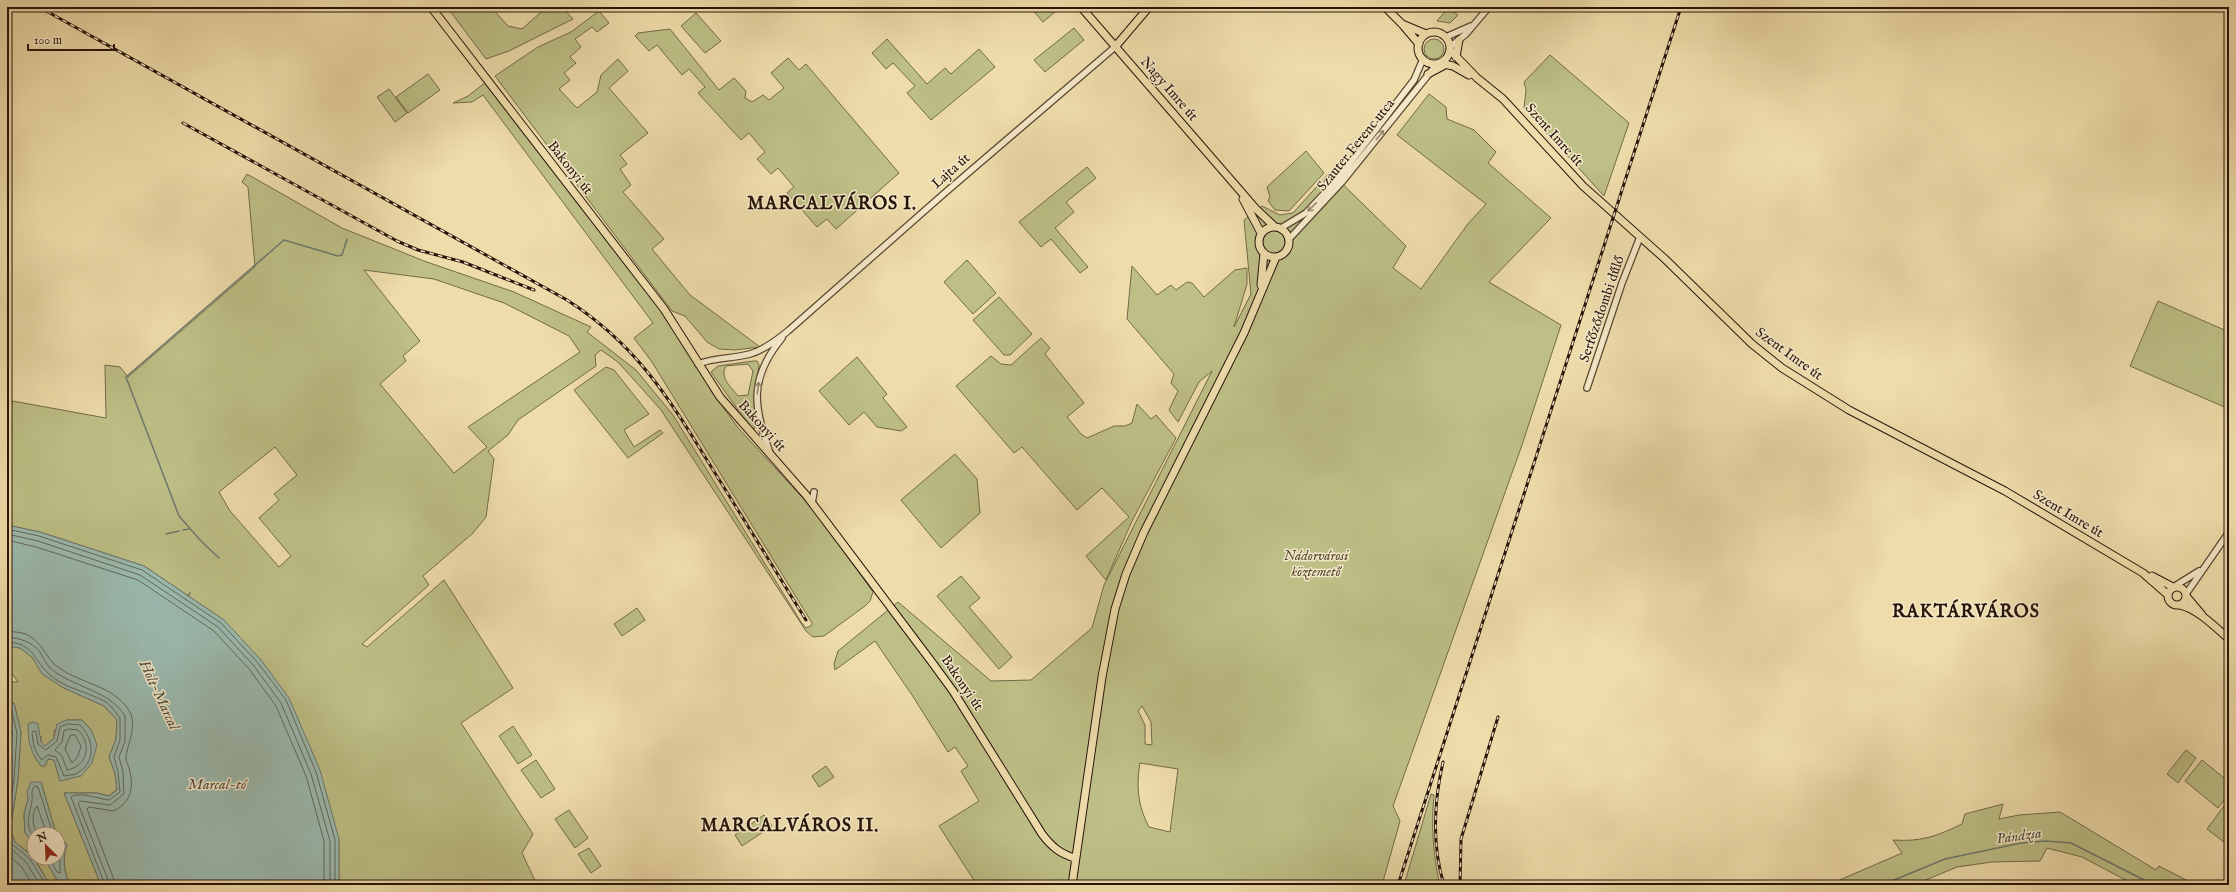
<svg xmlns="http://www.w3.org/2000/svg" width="2236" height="892" font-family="'IM FELL English',serif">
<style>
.green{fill:#bdbf86;stroke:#726a48;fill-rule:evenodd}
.water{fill:#9bbaaf;stroke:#6d786d}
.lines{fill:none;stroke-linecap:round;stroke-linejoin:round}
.shore{stroke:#62685c;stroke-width:1}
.stream{stroke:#6d786d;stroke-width:1.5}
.tertiary-casing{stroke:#5a4732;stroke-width:8}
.primary-casing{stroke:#28150a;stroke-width:9}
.tertiary{stroke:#f4e8c8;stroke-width:5.5}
.primary{stroke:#eedcaa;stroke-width:7}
.rail-casing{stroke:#28150a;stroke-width:3}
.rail{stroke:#f4e8c8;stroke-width:1.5;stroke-dasharray:4.5;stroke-linecap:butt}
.oneway{stroke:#988972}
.labels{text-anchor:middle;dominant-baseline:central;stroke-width:3;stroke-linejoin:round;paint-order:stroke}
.street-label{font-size:14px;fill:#28150a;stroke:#f4e8c8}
.park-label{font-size:14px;font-style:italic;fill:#55482f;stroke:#f4e8c8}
.water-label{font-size:15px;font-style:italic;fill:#504f44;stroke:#f4e8c8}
.district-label{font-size:18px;font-weight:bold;letter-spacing:1px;fill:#28150a;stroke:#f4e8c8}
</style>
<rect width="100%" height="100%" fill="#eedcaa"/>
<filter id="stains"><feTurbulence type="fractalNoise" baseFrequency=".005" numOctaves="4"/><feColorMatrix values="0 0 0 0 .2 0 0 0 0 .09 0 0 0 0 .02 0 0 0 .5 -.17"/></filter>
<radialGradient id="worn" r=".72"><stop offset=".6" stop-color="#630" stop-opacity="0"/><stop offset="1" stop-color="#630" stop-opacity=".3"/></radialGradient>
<path class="green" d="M 447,7 L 491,7 L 508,26 L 522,29 L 547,7 L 562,7 L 573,19 L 509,51 L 486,59 Z
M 1030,7 L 1061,7 L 1043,22 Z
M 1448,8 L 1458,15 L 1450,23 L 1437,21 Z
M 599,11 L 609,23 L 597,32 L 592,27 L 575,39 L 581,47 L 570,57 L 576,63 L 564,73 L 570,80 L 559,89 L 577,108 L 597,92 L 601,75 L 618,59 L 628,71 L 609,88 L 648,133 L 620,155 L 627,164 L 620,169 L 631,185 L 623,192 L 664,239 L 652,249 L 690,295 L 760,347 L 735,350 L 719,349 L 707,342 L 685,316 L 672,311 L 495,76 L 538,47 L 571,32 Z
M 696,13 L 721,41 L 705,53 L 681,26 Z
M 1074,28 L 1084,40 L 1045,72 L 1034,60 Z
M 670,29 L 719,90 L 734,78 L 746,91 L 745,98 L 752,102 L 763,95 L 769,100 L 784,88 L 771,73 L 788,58 L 799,70 L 806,64 L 899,173 L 836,229 L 827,219 L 817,227 L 787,193 L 794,187 L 778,168 L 771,174 L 757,159 L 765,152 L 749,133 L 741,140 L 698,93 L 705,87 L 689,69 L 682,75 L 657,45 L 649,51 L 635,36 L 638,33 Z
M1424 49a10 10 0 1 1 20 0a10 10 0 1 1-20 0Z
M 887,39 L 927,84 L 945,68 L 951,74 L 979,49 L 995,67 L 931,120 L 907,93 L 915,86 L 893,63 L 886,69 L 872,53 Z
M 1550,55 L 1629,123 L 1604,196 L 1524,108 L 1526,90 L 1524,82 Z
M 428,74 L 440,90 L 408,113 L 396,97 Z
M 486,82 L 632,269 L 686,345 L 711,391 L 739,429 L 813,509 L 873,592 L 870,601 L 865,606 L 824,636 L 813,637 L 806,631 L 661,410 L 618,362 L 601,350 L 595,355 L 596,366 L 518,420 L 508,435 L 488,451 L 494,459 L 486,517 L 473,533 L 423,576 L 429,585 L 362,644 L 367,647 L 444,580 L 513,688 L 461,723 L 533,834 L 522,853 L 537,885 L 339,885 L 339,839 L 224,620 L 144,566 L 40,532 L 7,525 L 7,400 L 106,418 L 105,365 L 120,367 L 128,377 L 255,267 L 248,187 L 242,182 L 247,174 L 342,228 L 424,261 L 514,292 L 591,327 L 587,332 L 636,370 L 673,415 L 801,622 L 806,628 L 811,626 L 812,623 L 652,362 L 634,338 L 653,323 L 483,95 L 472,102 L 453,103 L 468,96 ZM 364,270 L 434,279 L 504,303 L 569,336 L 580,352 L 468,427 L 487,447 L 454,473 L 380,384 L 406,361 L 403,356 L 420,341 ZM 275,447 L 297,475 L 274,494 L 279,500 L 259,518 L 291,556 L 279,567 L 230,511 L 219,492 Z
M 389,89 L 407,113 L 395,122 L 377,97 Z
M 1429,94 L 1446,107 L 1447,119 L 1474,130 L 1496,152 L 1488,163 L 1551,218 L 1489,282 L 1561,325 L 1522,445 L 1393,806 L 1400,821 L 1382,885 L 977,885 L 939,826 L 979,801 L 961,771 L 968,766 L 955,747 L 948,752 L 912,695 L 875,641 L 835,670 L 834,664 L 838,651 L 898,602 L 991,681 L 1031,680 L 1092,628 L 1104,585 L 1212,371 L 1199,382 L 1178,422 L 1169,410 L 1178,391 L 1171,383 L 1174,374 L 1127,319 L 1132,266 L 1157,295 L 1171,285 L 1176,290 L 1187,282 L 1192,283 L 1204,297 L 1235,270 L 1247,268 L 1247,284 L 1234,327 L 1251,294 L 1244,220 L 1262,206 L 1280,215 L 1293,213 L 1330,172 L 1406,246 L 1393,268 L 1421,289 L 1467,225 L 1486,204 L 1397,135 ZM 1142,706 L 1151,722 L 1152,745 L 1145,744 L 1145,725 L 1138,711 ZM 1140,763 L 1178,769 L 1170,832 L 1149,827 C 1138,806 1136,787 1140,763 Z
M 1306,151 L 1324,173 L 1289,211 L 1275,210 L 1268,201 L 1270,197 L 1267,187 Z
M 1087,167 L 1096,178 L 1066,202 L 1074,212 L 1055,228 L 1088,267 L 1080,273 L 1051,239 L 1041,247 L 1019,222 Z
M 967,260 L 996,293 L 973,314 L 944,282 Z
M 999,297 L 1032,334 L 1010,355 L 1004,355 L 973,320 Z
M 2158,301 L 2229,332 L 2229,409 L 2130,366 Z
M 1041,338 L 1050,348 L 1045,354 L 1084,403 L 1067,417 L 1081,434 L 1087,438 L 1114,426 L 1125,426 L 1132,423 L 1137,404 L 1151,419 L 1156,415 L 1176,438 L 1132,521 L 1106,580 L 1086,556 L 1129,517 L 1102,488 L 1077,510 L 1022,447 L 1014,453 L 956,386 L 991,356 L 1001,364 L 1011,365 Z
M 857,357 L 887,394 L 883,398 L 907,427 L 901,431 L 877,427 L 864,412 L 849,425 L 819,391 Z
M 753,361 L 757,361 L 759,365 L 755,395 L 756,425 L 754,429 L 750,427 L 711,372 L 718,366 ZM 748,364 L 753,371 L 748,395 L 738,396 C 731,387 719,377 726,366 Z
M 606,367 L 614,370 L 649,414 L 624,430 L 634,447 L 660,430 L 663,433 L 628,458 L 574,390 Z
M 955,454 L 977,479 L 980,513 L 941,548 L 901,500 Z
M 961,576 L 980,598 L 969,607 L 1012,657 L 999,669 L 937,596 Z
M 637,608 L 645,620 L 622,636 L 614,624 Z
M 7,646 L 20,648 L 32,657 L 43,674 L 64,688 L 104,706 L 117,720 L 116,739 L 109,757 L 115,773 L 117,789 L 109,796 L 97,793 L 64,793 L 101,885 L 70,885 C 64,872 62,859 67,845 L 55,830 L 41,782 L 28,799 L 24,814 L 25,833 L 34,843 L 34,858 L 44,858 L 60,885 L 50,885 L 33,856 L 15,842 L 10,830 L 18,780 L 21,732 L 14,703 L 7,702 L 7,682 L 18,682 L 13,675 L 7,673 ZM 67,720 L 82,720 L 92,731 L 60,781 L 54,760 L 48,759 L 45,766 L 41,766 L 34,756 L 41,736 L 41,742 L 45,746 L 54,738 L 54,731 Z
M 513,726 L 532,755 L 518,764 L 499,736 Z
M 2186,750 L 2196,758 L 2178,783 L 2167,774 Z
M 536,760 L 555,789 L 541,798 L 521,770 Z
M 2202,760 L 2229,782 L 2229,794 L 2218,808 L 2185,781 Z
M 826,766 L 834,777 L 819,787 L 812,776 Z
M 1431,794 L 1434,795 C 1431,825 1433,856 1440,885 L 1404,885 Z
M 2229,799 L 2229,846 L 2207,829 Z
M 2003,804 L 1999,819 L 2019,815 L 2060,812 L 2156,870 L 2159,866 L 2196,885 L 2135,885 L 2082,857 L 2047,848 L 2040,861 L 1992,862 L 1957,867 L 1914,885 L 1828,885 L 1902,853 L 1893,840 C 1922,842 1937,836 1962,824 L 1965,814 Z
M 569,810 L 588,838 L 575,848 L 555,819 Z
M 764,815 L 772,826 L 742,846 L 735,835 Z
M 589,848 L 601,866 L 591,873 L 578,854 Z"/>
<path class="water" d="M 7,525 L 40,532 L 144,566 L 224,620 L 261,660 L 289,698 L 320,770 L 339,839 L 339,885 L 101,885 L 64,793 L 97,793 L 109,796 L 117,790 L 115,773 L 109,757 L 116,739 L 117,720 L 104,706 L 64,688 L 42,674 L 32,657 L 20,648 L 7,646 Z
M 7,702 L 14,703 L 21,732 L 18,780 L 10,830 L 15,842 L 32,856 L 50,885 L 9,885 L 7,882 Z
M 67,720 L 82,720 L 92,731 L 97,745 L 92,763 L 81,776 L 60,781 L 54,760 L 48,759 L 45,766 L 41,766 C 30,752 28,741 28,724 L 33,722 L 38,724 L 41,742 L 45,746 L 54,738 L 57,724 Z
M 31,782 L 41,782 L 55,830 L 67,845 C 62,859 64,872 70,885 L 60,885 L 44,858 L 58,858 L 58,834 L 34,834 L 34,843 L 25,833 L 24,814 L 28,799 L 27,792 Z"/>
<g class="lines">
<path class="shore" d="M 7,529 L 39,536 L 142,570 L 221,623 L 258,663 L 286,700 L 316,772 L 335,840 L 335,885
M 7,534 L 38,541 L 140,575 L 218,627 L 254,666 L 281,703 L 311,774 L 330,841 L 330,885
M 7,540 L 36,547 L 138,580 L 214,631 L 250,670 L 276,706 L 306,776 L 324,841 L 324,885
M 7,631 C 13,632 22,632 28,635 C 43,644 44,654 54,664 C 77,684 114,684 130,712 C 137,726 128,743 126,756 C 125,760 128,764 129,768 C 134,786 132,803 113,811 L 89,807 L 87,809 L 116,885
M 7,637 C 20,638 32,642 40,652 C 43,657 46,664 50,668 C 73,688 108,689 125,716 L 125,741 L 119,757 L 123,772 L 124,794 L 110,805 L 80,801 L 78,803 L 110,885
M 7,642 C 31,643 32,655 45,670 C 60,688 87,691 106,702 C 111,705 116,713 120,718 L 120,740 L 114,757 L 118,772 L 120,792 L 109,800 C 99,799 79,791 71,797 L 105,885
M 7,706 L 11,708 L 17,733 L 14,780 L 7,824
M 7,712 L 12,733 L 7,790
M 68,724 L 80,725 C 93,738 97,760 79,772 C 76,775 68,775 64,776 L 56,757 L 48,755 L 42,760 C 34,752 33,743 32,732 L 36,731 L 38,744 L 46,750 L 57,741 L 60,727 Z
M 69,729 L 78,730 C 92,744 88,766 67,770 L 62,756 L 55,750 L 62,742 L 64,731 Z
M 75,735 L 81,746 L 78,756 L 72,763 L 65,749 L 70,736 Z
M 7,833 L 12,844 L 30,859 L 46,885
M 38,834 C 32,827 31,813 37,806 L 47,834
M 34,837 C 24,825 30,814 32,801 C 33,794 30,791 35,786 L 38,787 L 53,834
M 7,845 L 26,862 L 40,885
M 7,854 L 21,866 L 33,885
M 49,858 L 57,872 L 60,873 L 60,855 L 62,846 L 58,840"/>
<path class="stream" d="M 183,530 L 189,529
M 166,534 L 179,531
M 219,558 L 201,541 L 179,516 L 126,377 L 284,240 L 338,256 L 342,255 L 347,239
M 188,596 L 190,593
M 1882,885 L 1945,859 L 2021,843 L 2046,841 L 2071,843 L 2154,885"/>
<defs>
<path id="tertiary" d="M 1446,37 L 1471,26
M 1450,47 L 1466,34 L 1489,7
M 1281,228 L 1306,213 L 1337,180 L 1414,80 L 1423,59
M 1290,238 L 1342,182 L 1437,64
M 698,364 C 715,357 732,359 750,354 C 764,350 777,340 788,331 L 947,191 L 1115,47
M 1587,388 L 1622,283 L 1640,237
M 770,453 C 753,406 749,378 782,338
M 812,503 L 814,492
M 2175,586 L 2199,571
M 2186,594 L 2229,532"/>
<path id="primary" d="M 431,7 L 664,309 L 720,397 L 806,495 L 931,661 L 953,691 L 1042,834 C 1051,846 1060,854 1075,858
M 1081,7 L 1256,209 L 1274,226
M 1385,7 L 1402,24 L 1419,44
M 1402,24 L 1426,34
M1418 48a16 16 0 1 1 32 0a16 16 0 1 1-32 0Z
M 1115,47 L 1149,7
M 1450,50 L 1477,78 L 1503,99 L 1583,186 L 1665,259 L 1752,344 L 1782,368 L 1849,410 L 2005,491 L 2143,573 L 2167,594
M 1456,57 L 1459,40
M 1440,63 L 1453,66 L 1469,75
M 1428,74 L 1443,66
M 1243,199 L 1261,233
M1259 242a15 15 0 1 1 30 0a15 15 0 1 1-30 0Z
M 1261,285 L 1264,253
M 2152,576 L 2173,587
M2168 596a9 9 0 1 1 18 0a9 9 0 1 1-18 0Z
M 2186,596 L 2202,615
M 2180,605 C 2198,609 2215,627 2229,639
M 1072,885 L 1102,677 L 1115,609 L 1126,574 L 1144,532 L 1244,333 L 1276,257"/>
</defs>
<use href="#tertiary" class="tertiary-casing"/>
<use href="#primary" class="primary-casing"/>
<use href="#tertiary" class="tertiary"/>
<use href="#primary" class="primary"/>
<defs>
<path id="rail" d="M 39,7 L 567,300 C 642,348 674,407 720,481 C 748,527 777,573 806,620
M 183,123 L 397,241 L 418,250 L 463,262 L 534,290
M 1443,762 C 1434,802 1432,846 1444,885
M 1398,885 L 1681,7
M 1460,885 L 1461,839 L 1498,717"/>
</defs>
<use href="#rail" class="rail-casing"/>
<use href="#rail" class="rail"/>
</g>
<defs><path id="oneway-shaft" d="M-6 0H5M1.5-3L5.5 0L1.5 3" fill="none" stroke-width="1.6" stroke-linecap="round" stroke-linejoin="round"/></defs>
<g class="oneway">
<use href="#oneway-shaft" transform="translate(1380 135) rotate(-51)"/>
<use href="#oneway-shaft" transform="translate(1312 207) rotate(136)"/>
<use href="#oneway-shaft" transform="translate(758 388) rotate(-82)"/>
</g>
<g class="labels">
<g class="street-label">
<text transform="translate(1169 89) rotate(49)">Nagy Imre út</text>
<text transform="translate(1554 135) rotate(48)">Szent Imre út</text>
<text transform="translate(1356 145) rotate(-51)">Szauter Ferenc utca</text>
<text transform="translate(570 168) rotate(52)">Bakonyi út</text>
<text transform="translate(951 171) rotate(-41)">Lajta út</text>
<text transform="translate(1602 309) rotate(-71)">Serfőződombi dűlő</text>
<text transform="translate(1789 354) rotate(36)">Szent Imre út</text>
<text transform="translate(762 426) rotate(48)">Bakonyi út</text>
<text transform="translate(2068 514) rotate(31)">Szent Imre út</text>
<text transform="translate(962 683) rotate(56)">Bakonyi út</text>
</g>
<g class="park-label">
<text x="1316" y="556">Nádorvárosi<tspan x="1316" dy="16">köztemető</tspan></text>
</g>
<g class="water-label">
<text transform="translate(159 695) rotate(65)">Holt-Marcal</text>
<text x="217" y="784">Marcal-tó</text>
<text transform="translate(2019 836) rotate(-8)">Pándzsa</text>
</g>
<g class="district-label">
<text x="832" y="204">MARCALVÁROS I.</text>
<text x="1966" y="612">RAKTÁRVÁROS</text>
<text x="790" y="826">MARCALVÁROS II.</text>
</g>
</g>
<rect width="2236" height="892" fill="none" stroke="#eedcaa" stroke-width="24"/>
<rect x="8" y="8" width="2220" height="876" fill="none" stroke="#28150a" stroke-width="2"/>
<rect x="12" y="12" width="2212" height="868" fill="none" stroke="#28150a"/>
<g transform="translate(46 846) rotate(336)"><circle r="19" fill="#f4e8c8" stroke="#a2947c"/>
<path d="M0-3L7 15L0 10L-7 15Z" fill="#8f2418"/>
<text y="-6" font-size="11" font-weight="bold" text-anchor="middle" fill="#28150a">N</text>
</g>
<path d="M28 44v6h86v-6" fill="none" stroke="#28150a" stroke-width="2"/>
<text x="34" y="44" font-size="12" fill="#28150a" stroke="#f4e8c8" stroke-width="3" paint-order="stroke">100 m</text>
<rect width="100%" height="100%" filter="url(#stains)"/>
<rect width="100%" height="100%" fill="url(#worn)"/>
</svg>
